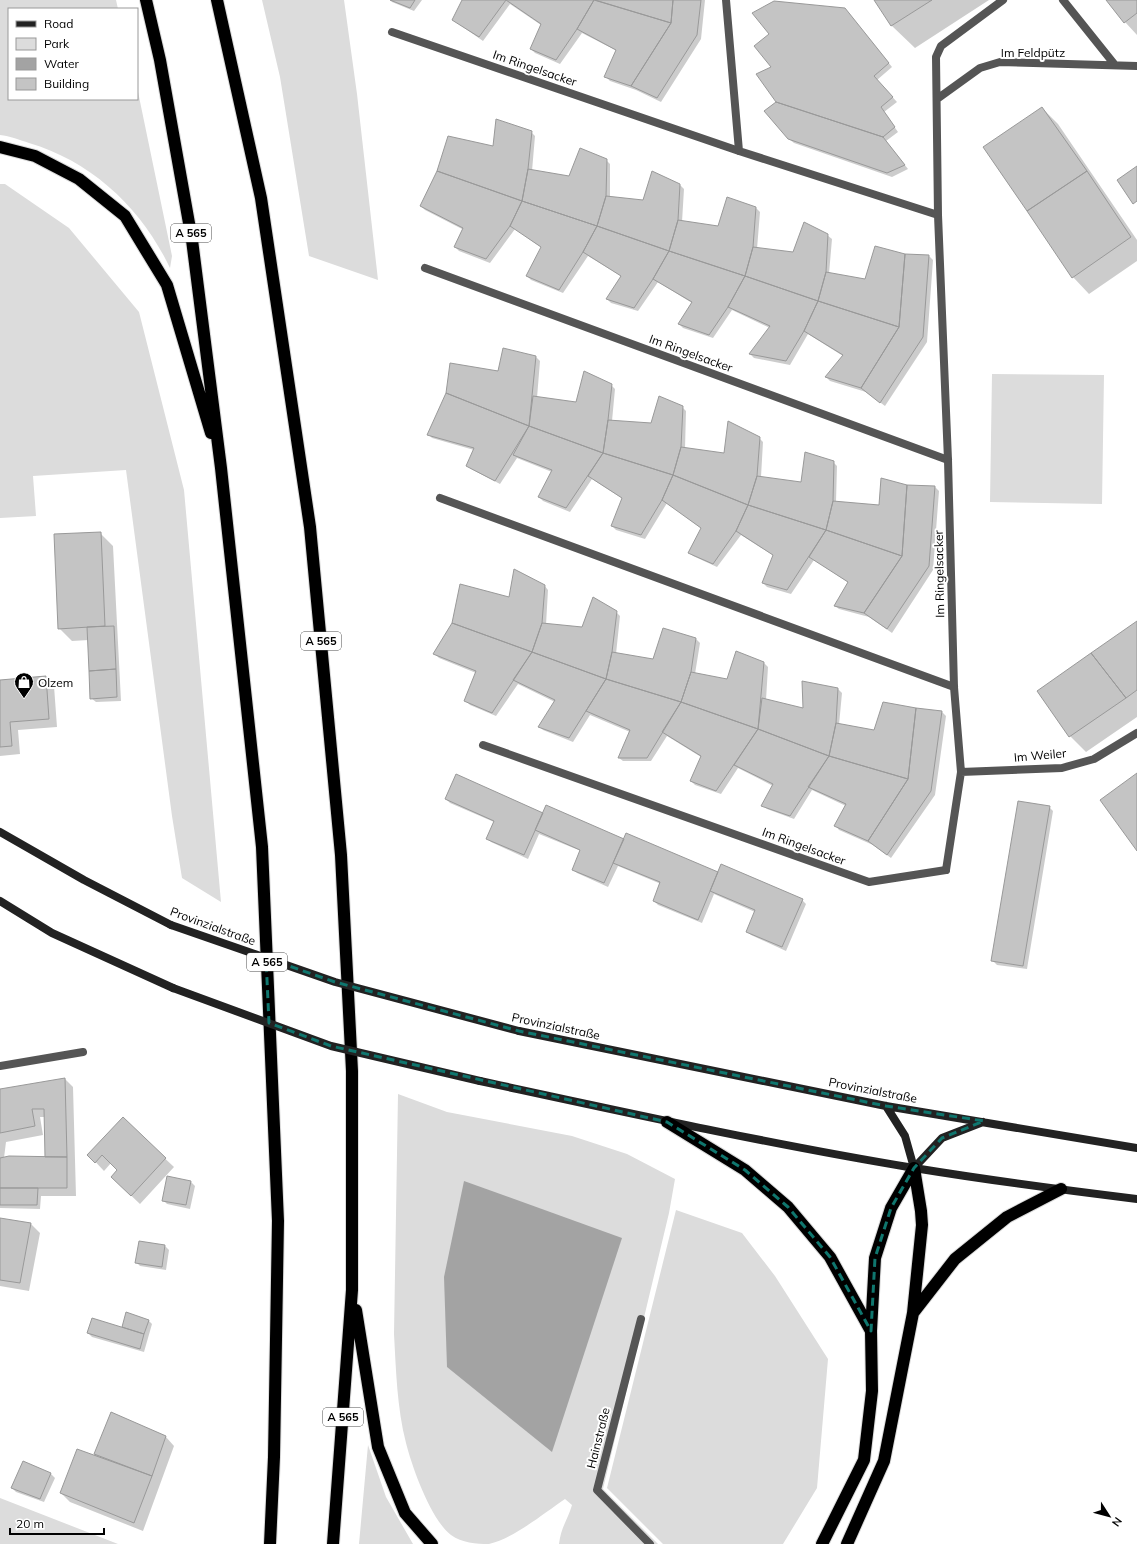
<svg xmlns="http://www.w3.org/2000/svg" width="1137" height="1544" font-family="Mulish,sans-serif">
<style>
.green{fill:#dcdcdc}
.water{fill:#a3a3a3}
.shadow{fill:#0003;fill-rule:evenodd}
.building{fill:#c4c4c4;stroke:#999}
.lines{fill:none;stroke-linecap:round;stroke-linejoin:round}
.motorway-casing{stroke:#dbdbdb;stroke-width:14}
.service{stroke:#555;stroke-width:8}
.minor{stroke:#555;stroke-width:8}
.secondary{stroke:#222;stroke-width:8}
.motorway{stroke:#000;stroke-width:12}
.secondary-bridge{stroke:#222;stroke-width:8}
.marked{fill:none;stroke:#0f766e;stroke-width:3;stroke-dasharray:8 5;stroke-linejoin:round}
.labels{text-anchor:middle;dominant-baseline:central;stroke-width:4;stroke-linejoin:round;paint-order:stroke}
.shield{fill:#fff;stroke:#4c4c4c;stroke-width:1}
.shield-label{font-size:11px;font-weight:bold;fill:#000}
.street-label{font-size:12px;fill:#000;stroke:#fff}
.poi-label{font-size:12px;fill:#000;stroke:#fff;text-anchor:start}
</style>
<rect width="100%" height="100%" fill="#fff"/>
<path class="green" d="M 0,0 L 116,0 L 118,9 L 9,9 L 9,99 L 137,99 L 137,87 L 172,256 L 170,268 C 142,209 93,162 29,143 C 20,140 10,136 0,135 Z
M 262,0 L 344,0 L 357,94 L 378,280 L 309,256 L 280,77 Z
M 0,184 L 5,184 L 69,228 L 139,312 L 184,490 L 221,902 L 182,878 L 172,816 L 126,470 L 33,476 L 36,516 L 0,518 Z
M 992,374 L 1104,375 L 1102,504 L 990,502 Z
M 398,1094 L 447,1112 L 572,1136 L 627,1154 L 675,1179 L 669,1213 L 603,1489 L 658,1544 L 559,1544 C 561,1527 568,1519 572,1505 L 565,1499 C 543,1514 514,1538 489,1544 C 476,1544 462,1543 451,1535 C 431,1520 412,1467 406,1443 C 397,1408 396,1370 394,1334 Z
M 676,1210 L 742,1233 L 775,1276 L 828,1359 L 817,1488 L 783,1544 L 663,1544 L 607,1488 Z
M 368,1445 L 386,1497 L 413,1544 L 359,1544 Z
M 0,1498 L 118,1544 L 0,1544 Z"/>
<path class="water" d="M 464,1181 L 622,1238 L 552,1452 L 447,1367 L 444,1277 Z"/>
<path class="shadow" d="M 390,0 L 422,0 L 414,11 L 392,2 Z
M 463,0 L 705,0 L 701,39 L 661,102 L 636,90 L 610,81 L 606,77 L 617,51 L 582,33 L 560,64 L 535,53 L 531,49 L 541,25 L 510,4 L 483,41 L 453,20 Z
M 875,0 L 989,0 L 915,48 L 892,26 Z
M 1108,0 L 1137,0 L 1137,35 L 1125,22 Z
M 849,14 L 892,67 L 877,80 L 897,102 L 884,112 L 898,132 L 886,141 L 908,169 L 892,177 L 794,143 L 789,139 L 777,102 L 772,67 Z
M 1042,108 L 1058,124 L 1137,240 L 1137,261 L 1089,294 L 1073,277 Z
M 531,132 L 535,136 L 532,171 L 570,177 L 606,160 L 610,164 L 610,197 L 644,201 L 680,185 L 684,189 L 682,222 L 719,227 L 756,208 L 760,212 L 757,249 L 793,253 L 827,235 L 832,239 L 829,274 L 865,280 L 905,255 L 929,256 L 933,260 L 927,342 L 885,406 L 866,392 L 830,381 L 826,377 L 843,356 L 808,334 L 790,365 L 754,358 L 750,354 L 770,328 L 732,310 L 713,338 L 683,328 L 679,324 L 692,303 L 658,282 L 638,311 L 611,303 L 607,299 L 621,276 L 588,256 L 563,293 L 531,280 L 527,276 L 542,248 L 515,229 L 490,263 L 459,251 L 455,247 L 464,230 L 425,210 L 421,206 L 494,147 Z
M 536,357 L 540,361 L 537,398 L 577,403 L 611,385 L 615,389 L 612,421 L 652,424 L 682,407 L 686,411 L 685,449 L 725,454 L 759,438 L 763,442 L 761,477 L 801,483 L 833,462 L 837,466 L 836,502 L 880,506 L 906,486 L 935,487 L 939,491 L 933,570 L 892,633 L 869,617 L 839,609 L 835,606 L 849,583 L 814,560 L 791,594 L 767,587 L 763,583 L 774,556 L 741,535 L 717,567 L 693,556 L 689,552 L 702,529 L 667,503 L 645,539 L 616,530 L 612,526 L 623,499 L 592,479 L 570,512 L 543,501 L 539,497 L 552,472 L 517,458 L 500,484 L 471,469 L 467,465 L 474,450 L 432,438 L 428,434 L 499,373 Z
M 100,533 L 113,546 L 121,701 L 96,702 L 91,698 L 89,640 L 72,641 L 59,628 Z
M 544,585 L 548,590 L 546,625 L 583,628 L 616,612 L 620,616 L 616,654 L 654,660 L 696,639 L 700,643 L 695,674 L 727,680 L 764,663 L 768,667 L 766,700 L 804,709 L 838,689 L 842,693 L 839,725 L 875,731 L 916,709 L 942,712 L 946,716 L 935,795 L 891,858 L 873,845 L 839,830 L 836,826 L 846,806 L 812,790 L 794,819 L 767,809 L 763,805 L 773,786 L 738,768 L 721,794 L 695,785 L 691,781 L 701,757 L 667,736 L 651,761 L 623,761 L 619,758 L 630,732 L 590,715 L 573,742 L 543,730 L 539,726 L 555,702 L 518,684 L 496,716 L 470,705 L 466,701 L 476,673 L 439,658 L 435,654 L 510,598 Z
M 1137,623 L 1137,717 L 1086,752 L 1070,736 Z
M 45,677 L 54,686 L 57,727 L 18,730 L 20,754 L 0,756 L 0,681 Z
M 446,799 L 544,814 L 718,873 L 802,900 L 806,904 L 786,951 L 751,935 L 747,931 L 755,912 L 714,894 L 702,923 L 658,905 L 654,901 L 661,884 L 618,866 L 608,887 L 577,873 L 573,869 L 581,851 L 539,834 L 528,859 L 491,842 L 487,838 L 494,822 L 450,803 Z
M 1049,807 L 1053,811 L 1027,969 L 997,965 L 993,961 Z
M 65,1079 L 73,1087 L 76,1196 L 41,1196 L 40,1209 L 0,1208 L 0,1090 ZM 40,1117 L 45,1117 L 46,1158 L 4,1158 L 6,1142 L 43,1135 Z
M 123,1119 L 174,1167 L 140,1204 L 121,1186 L 119,1170 L 111,1163 L 104,1171 L 89,1155 Z
M 191,1182 L 195,1186 L 190,1209 L 167,1204 L 163,1200 Z
M 0,1219 L 31,1224 L 40,1233 L 29,1291 L 0,1286 Z
M 140,1242 L 165,1246 L 169,1250 L 166,1270 L 140,1266 L 136,1262 Z
M 127,1314 L 148,1320 L 152,1324 L 144,1352 L 92,1337 L 88,1333 L 123,1328 Z
M 111,1413 L 166,1437 L 174,1446 L 143,1531 L 70,1502 L 61,1493 L 94,1456 Z
M 24,1463 L 51,1474 L 55,1478 L 44,1502 L 16,1492 L 12,1488 Z"/>
<path class="building" d="M 390,0 L 415,0 L 410,8 Z
M 462,0 L 506,0 L 479,37 L 452,20 Z
M 506,0 L 594,0 L 577,29 L 556,60 L 530,49 L 541,24 Z
M 594,0 L 671,23 L 631,86 L 604,77 L 616,50 L 577,29 Z
M 595,0 L 673,0 L 671,23 Z
M 673,0 L 701,0 L 697,35 L 657,98 L 631,86 L 671,23 Z
M 874,0 L 932,0 L 891,26 Z
M 1106,0 L 1137,0 L 1137,13 L 1124,23 Z
M 774,1 L 845,8 L 889,63 L 874,76 L 893,97 L 881,107 L 895,127 L 883,137 L 776,102 L 756,74 L 771,67 L 754,46 L 769,34 L 752,13 Z
M 776,102 L 883,137 L 905,165 L 887,173 L 788,139 L 764,111 Z
M 1042,107 L 1087,171 L 1027,211 L 983,147 Z
M 496,119 L 532,131 L 528,169 L 522,201 L 437,171 L 448,136 L 493,146 Z
M 580,148 L 607,159 L 606,196 L 597,226 L 522,201 L 528,169 L 569,176 Z
M 1137,166 L 1137,201 L 1133,204 L 1117,180 Z
M 437,171 L 522,201 L 510,226 L 486,259 L 454,247 L 463,228 L 420,206 Z
M 652,171 L 680,184 L 678,220 L 669,251 L 597,226 L 606,196 L 643,200 Z
M 1087,171 L 1131,237 L 1072,278 L 1027,211 Z
M 727,197 L 756,207 L 753,247 L 745,276 L 669,251 L 678,220 L 718,226 Z
M 522,201 L 597,226 L 583,252 L 559,290 L 526,276 L 541,247 L 510,226 Z
M 804,222 L 828,234 L 826,272 L 818,301 L 745,276 L 753,247 L 793,252 Z
M 597,226 L 669,251 L 653,279 L 634,308 L 606,299 L 621,276 L 583,252 Z
M 875,246 L 905,254 L 899,327 L 818,301 L 826,272 L 865,279 Z
M 669,251 L 745,276 L 728,307 L 709,335 L 678,324 L 692,302 L 653,279 Z
M 905,254 L 929,255 L 923,337 L 880,403 L 861,388 L 899,327 Z
M 745,276 L 818,301 L 804,331 L 786,361 L 749,354 L 770,326 L 728,307 Z
M 818,301 L 899,327 L 861,388 L 825,377 L 843,355 L 804,331 Z
M 503,348 L 536,356 L 529,426 L 446,393 L 450,363 L 498,371 Z
M 584,371 L 612,384 L 608,420 L 603,453 L 529,426 L 533,396 L 576,402 Z
M 446,393 L 529,426 L 495,481 L 466,466 L 474,448 L 427,435 Z
M 659,396 L 683,406 L 681,447 L 673,475 L 603,453 L 608,420 L 651,423 Z
M 728,421 L 760,437 L 757,476 L 748,505 L 673,475 L 681,447 L 724,453 Z
M 529,426 L 603,453 L 566,508 L 538,497 L 552,470 L 513,455 Z
M 805,452 L 834,461 L 833,501 L 826,530 L 748,505 L 757,476 L 801,482 Z
M 603,453 L 673,475 L 662,500 L 641,535 L 611,526 L 622,498 L 588,476 Z
M 673,475 L 748,505 L 736,531 L 713,564 L 688,553 L 701,528 L 662,500 Z
M 881,478 L 907,485 L 902,556 L 826,530 L 833,501 L 879,505 Z
M 907,485 L 935,486 L 929,566 L 887,629 L 864,613 L 902,556 Z
M 748,505 L 826,530 L 787,590 L 762,583 L 773,555 L 736,531 Z
M 826,530 L 902,556 L 864,613 L 834,606 L 848,582 L 809,557 Z
M 101,532 L 105,626 L 58,629 L 54,534 Z
M 514,569 L 545,585 L 542,623 L 532,652 L 452,623 L 460,584 L 509,597 Z
M 593,597 L 617,611 L 612,652 L 606,679 L 532,652 L 542,623 L 582,627 Z
M 1137,621 L 1137,690 L 1126,698 L 1091,653 Z
M 452,623 L 532,652 L 492,713 L 464,701 L 476,671 L 433,654 Z
M 114,626 L 116,669 L 89,671 L 87,627 Z
M 663,628 L 696,638 L 691,672 L 681,702 L 606,679 L 612,652 L 653,659 Z
M 736,651 L 764,662 L 758,729 L 681,702 L 691,672 L 727,679 Z
M 532,652 L 606,679 L 569,738 L 538,727 L 555,700 L 513,680 Z
M 1091,653 L 1126,698 L 1069,737 L 1037,691 Z
M 116,669 L 117,697 L 90,699 L 89,671 Z
M 46,676 L 49,719 L 10,722 L 12,746 L 0,747 L 0,680 Z
M 606,679 L 681,702 L 647,758 L 618,758 L 630,730 L 586,711 Z
M 802,681 L 838,688 L 836,723 L 829,756 L 758,729 L 762,698 L 803,708 Z
M 681,702 L 758,729 L 716,791 L 690,781 L 701,756 L 662,732 Z
M 883,702 L 916,708 L 908,779 L 829,756 L 836,723 L 874,730 Z
M 916,708 L 942,711 L 931,791 L 887,855 L 868,841 L 908,779 Z
M 758,729 L 829,756 L 790,816 L 761,806 L 773,784 L 734,765 Z
M 829,756 L 908,779 L 868,841 L 834,826 L 846,804 L 808,787 Z
M 1137,773 L 1137,851 L 1100,800 Z
M 456,774 L 543,813 L 524,855 L 486,839 L 494,821 L 445,799 Z
M 1018,801 L 1050,806 L 1023,966 L 991,961 Z
M 546,805 L 624,839 L 604,883 L 572,870 L 580,850 L 535,830 Z
M 626,833 L 718,872 L 698,920 L 653,901 L 660,882 L 613,863 Z
M 721,864 L 803,899 L 782,947 L 746,932 L 755,910 L 710,891 Z
M 65,1078 L 67,1157 L 45,1157 L 44,1109 L 32,1109 L 35,1126 L 0,1133 L 0,1089 Z
M 123,1117 L 166,1158 L 131,1196 L 111,1177 L 117,1170 L 102,1155 L 95,1163 L 87,1155 Z
M 9,1156 L 67,1157 L 67,1188 L 0,1188 L 0,1158 Z
M 167,1176 L 191,1181 L 186,1205 L 162,1201 Z
M 0,1188 L 38,1188 L 37,1205 L 0,1205 Z
M 0,1218 L 31,1223 L 20,1283 L 0,1280 Z
M 139,1241 L 165,1245 L 162,1267 L 135,1263 Z
M 126,1312 L 149,1320 L 144,1334 L 122,1327 Z
M 92,1318 L 144,1334 L 140,1349 L 87,1333 Z
M 111,1412 L 166,1436 L 152,1476 L 94,1454 Z
M 77,1449 L 152,1476 L 134,1523 L 60,1493 Z
M 23,1461 L 51,1473 L 40,1499 L 11,1488 Z"/>
<g class="lines">
<defs>
<path id="motorway" d="M 146,0 L 160,60 L 192,240 L 221,468 L 262,847 L 278,1221 L 274,1457 L 270,1544
M 217,0 L 261,198 L 310,527 L 341,855 L 352,1071 L 352,1290 L 333,1544
M 0,147 L 35,156 L 79,179 L 125,216 L 167,285 L 211,433
M 667,1122 L 745,1170 L 788,1207 L 830,1257 L 871,1331 L 872,1391 L 864,1460 L 822,1544
M 356,1310 L 378,1447 L 405,1513 L 432,1544
M 913,1313 L 955,1259 L 1007,1217 L 1061,1189
M 871,1331 L 875,1258 L 891,1208 L 914,1168
M 847,1544 L 884,1461 L 913,1313 L 922,1225 L 921,1211 L 914,1168"/>
</defs>
<use href="#motorway" class="motorway-casing"/>
<path class="service" d="M 392,32 L 739,151
M 425,268 L 948,460
M 440,498 L 954,687
M 483,745 L 869,882 L 946,870
M 641,1319 L 597,1490 L 650,1544"/>
<path class="minor" d="M 726,0 L 739,151 L 938,215 L 948,460 L 954,687 L 961,772 L 946,870
M 1063,0 L 1115,65
M 937,99 L 980,68 L 1000,62 L 1137,66
M 938,215 L 936,57 L 941,46 L 1003,0
M 961,772 L 1062,768 L 1094,759 L 1137,733
M 0,1066 L 83,1052"/>
<path class="secondary" d="M 0,832 L 84,880 L 171,925
M 0,901 L 52,933 L 173,988
M 519,1031 L 886,1106 L 1137,1148
M 480,1081 C 624,1112 769,1144 914,1168 C 988,1180 1063,1190 1137,1199
M 886,1106 L 905,1136 L 914,1168
M 914,1168 L 942,1138 L 983,1122"/>
<use href="#motorway" class="motorway"/>
<path class="secondary-bridge" d="M 171,925 L 335,982 L 519,1031
M 173,988 L 331,1046 L 480,1081"/>
</g>
<path class="marked" d="M 266,958 L 335,982 L 519,1031 L 886,1106 L 984,1121 L 942,1138 L 914,1168 L 891,1208 L 875,1258 L 871,1331 L 830,1257 L 788,1207 L 745,1170 L 667,1122 L 331,1046 L 269,1023 Z"/>
<defs>
<symbol id="shop-pin" viewBox="-11 -11 22 30"><path d="M0 17L-7.5 6A9.5 9.5 0 1 1 7.5 6Z" fill="#000" stroke="#fff"/><path d="M-5-2.5h2.3a2.7 3.5 0 0 1 5.4 0H5L5.5 6h-11ZM-1.5-2.5h3a1.5 2.3 0 0 0-3 0Z" fill="#fff"/></symbol>
</defs>
<g fill-rule="evenodd">
<use href="#shop-pin" x="13" y="671" width="22" height="30"/>
</g>
<g class="labels">
<g class="shield">
<rect x="171" y="224" width="40" height="18" rx="3"/>
<rect x="301" y="632" width="40" height="18" rx="3"/>
<rect x="247" y="953" width="40" height="18" rx="3"/>
<rect x="323" y="1408" width="40" height="18" rx="3"/>
</g>
<g class="shield-label">
<text x="191" y="233">A 565</text>
<text x="321" y="641">A 565</text>
<text x="267" y="962">A 565</text>
<text x="343" y="1417">A 565</text>
</g>
<g class="street-label">
<text x="1033" y="52">Im Feldpütz</text>
<text transform="translate(535 68) rotate(19)">Im Ringelsacker</text>
<text transform="translate(691 353) rotate(20)">Im Ringelsacker</text>
<text transform="translate(939 574) rotate(-91)">Im Ringelsacker</text>
<text transform="translate(1040 755) rotate(-5)">Im Weiler</text>
<text transform="translate(804 846) rotate(20)">Im Ringelsacker</text>
<text transform="translate(213 926) rotate(20)">Provinzialstraße</text>
<text transform="translate(556 1026) rotate(12)">Provinzialstraße</text>
<text transform="translate(873 1090) rotate(11)">Provinzialstraße</text>
<text transform="translate(598 1438) rotate(-76)">Hainstraße</text>
</g>
<g class="poi-label">
<text x="38" y="682">Olzem</text>
</g>
</g>
<rect x="8" y="8" width="130" height="92" fill="#ffffff" stroke="#999999"/>
<rect x="16" y="21" width="20" height="6" fill="#222222" stroke="#999999"/>
<text x="44" y="28" font-size="12" fill="#000000">Road</text>
<rect x="16" y="38" width="20" height="12" fill="#dcdcdc" stroke="#999999"/>
<text x="44" y="48" font-size="12" fill="#000000">Park</text>
<rect x="16" y="58" width="20" height="12" fill="#a3a3a3" stroke="#999999"/>
<text x="44" y="68" font-size="12" fill="#000000">Water</text>
<rect x="16" y="78" width="20" height="12" fill="#c4c4c4" stroke="#999999"/>
<text x="44" y="88" font-size="12" fill="#000000">Building</text>
<g transform="translate(1109 1516) rotate(126)" stroke="#ffffff" stroke-width="3" paint-order="stroke">
<path d="M0-3L7 15L0 10L-7 15Z" fill="#000000"/>
<text y="-6" font-size="11" font-weight="bold" text-anchor="middle" fill="#000000">N</text>
</g>
<path d="M10 1528v6h94v-6" fill="none" stroke="#000000" stroke-width="2"/>
<text x="16" y="1528" font-size="12" fill="#000000" stroke="#ffffff" stroke-width="3" paint-order="stroke">20 m</text>
</svg>
